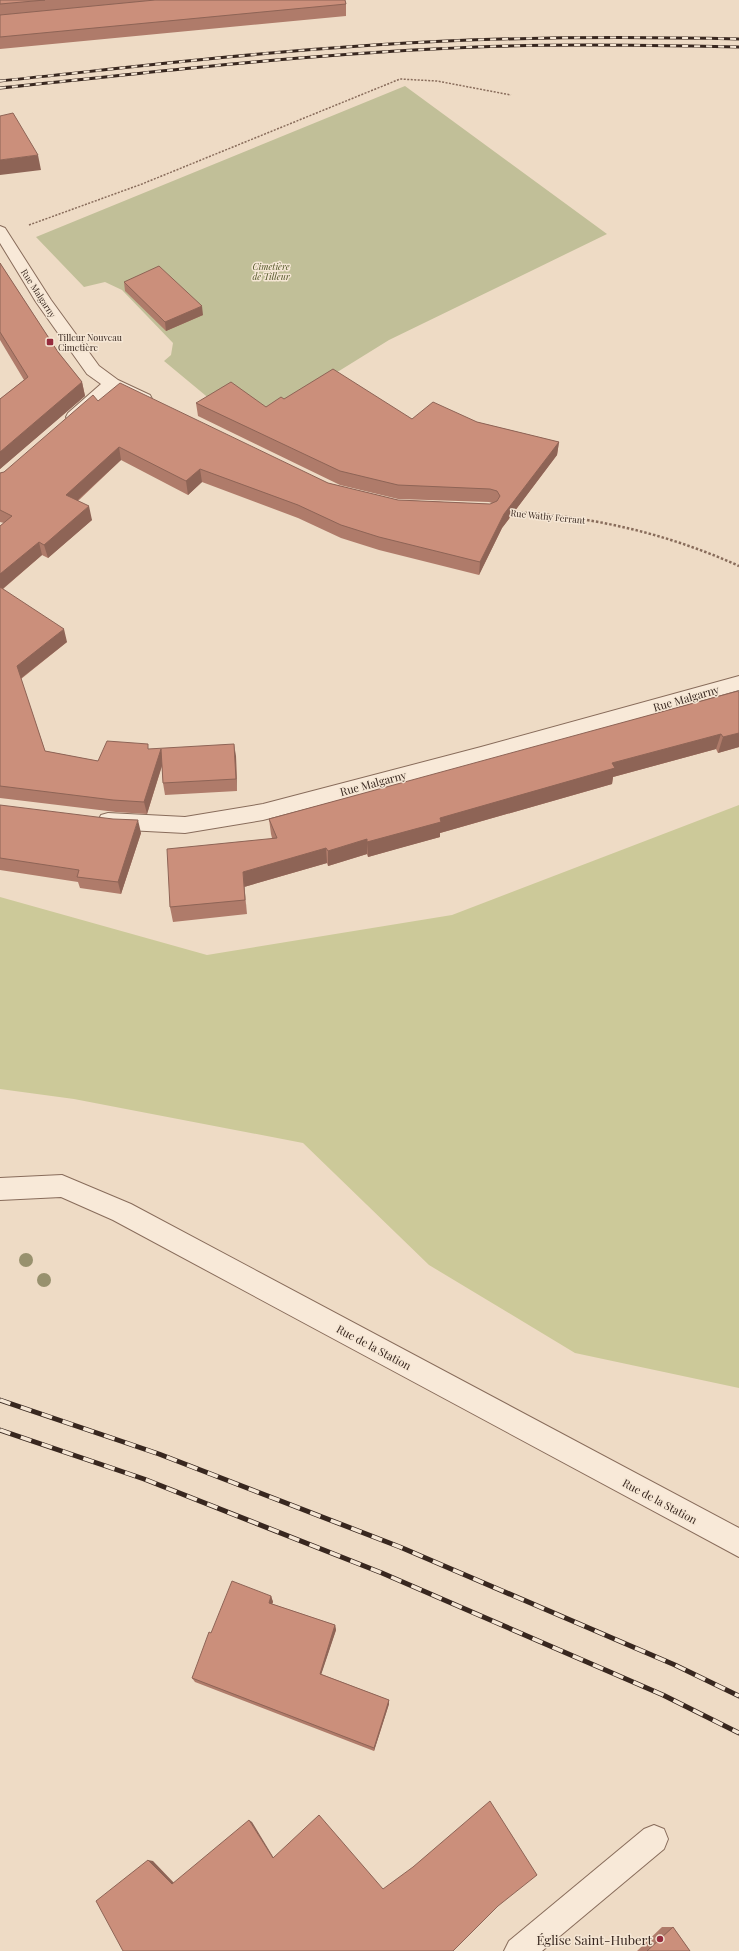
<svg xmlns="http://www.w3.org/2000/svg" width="739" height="1951" font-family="'Playfair Display',serif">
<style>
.green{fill:#ccc999}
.cemetery{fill:#c1bf98}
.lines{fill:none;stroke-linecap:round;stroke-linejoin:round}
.service-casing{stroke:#886c5b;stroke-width:2}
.minor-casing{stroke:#886c5b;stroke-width:2}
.tertiary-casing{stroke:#886c5b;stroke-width:2}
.path-far1{stroke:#886c5b;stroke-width:1.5;stroke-dasharray:2 1.5;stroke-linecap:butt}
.path{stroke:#886c5b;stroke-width:2.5;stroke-dasharray:2.5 2;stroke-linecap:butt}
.service{fill:#f8e9d8;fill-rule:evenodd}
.minor{fill:#f8e9d8;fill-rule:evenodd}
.tertiary{fill:#f8e9d8;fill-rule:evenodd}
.rail-far1-casing{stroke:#38271f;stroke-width:3}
.rail-casing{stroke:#38271f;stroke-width:5}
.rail-far1{stroke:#f5e6d4;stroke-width:2;stroke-dasharray:6;stroke-linecap:butt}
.rail{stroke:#f5e6d4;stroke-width:3.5;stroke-dasharray:11;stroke-linecap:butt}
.tree{fill:#98916e}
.wall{fill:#af7b6a}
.shaded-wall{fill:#8e6456}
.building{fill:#cb8f7b;stroke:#8e6456}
.poi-dot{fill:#962c3e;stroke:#f5e6d4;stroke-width:1.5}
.labels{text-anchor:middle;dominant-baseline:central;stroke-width:3;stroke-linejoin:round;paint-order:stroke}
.far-park-label{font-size:9px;font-style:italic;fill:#515526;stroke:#f5e6d4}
.far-street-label{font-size:9px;fill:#38271f;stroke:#f5e6d4}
.far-poi-label{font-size:9px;fill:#38271f;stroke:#f5e6d4;text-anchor:start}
.street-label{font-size:11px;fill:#38271f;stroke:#f5e6d4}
.near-poi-label{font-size:13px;fill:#38271f;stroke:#f5e6d4;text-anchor:end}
</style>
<rect width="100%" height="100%" fill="#eedbc5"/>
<path class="green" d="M 739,805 L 739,1388 L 575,1353 L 429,1265 L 303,1143 L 74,1099 L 0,1089 L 0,897 L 207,955 L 452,915 Z"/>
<path class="cemetery" d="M 405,86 L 607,234 L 389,340 L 268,415 L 217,405 L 164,361 L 171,355 L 173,343 L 122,290 L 105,282 L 84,287 L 36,237 Z"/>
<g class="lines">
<defs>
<path id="service" d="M 654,1825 L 664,1829 L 668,1839 L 664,1849 L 542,1951 L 504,1951 L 509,1941 L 644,1829 Z"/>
<path id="minor" d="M 0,226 L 5,228 L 51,300 L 99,366 L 118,380 L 150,395 L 152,399 L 150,403 C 138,406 125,397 114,391 L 80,421 L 74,423 L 68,421 L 66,417 L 68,413 L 101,384 L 87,374 L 36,302 L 0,243 Z
M 739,676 L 739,690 L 481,763 L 263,820 L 185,833 L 108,829 L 101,827 L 98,821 L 101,815 L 108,813 L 185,817 L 263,804 L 481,747 Z"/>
<path id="tertiary" d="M 62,1175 L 131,1204 L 739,1528 L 739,1557 L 113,1220 L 61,1197 L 0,1200 L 0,1178 Z"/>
</defs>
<use href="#service" class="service-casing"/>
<use href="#minor" class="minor-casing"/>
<use href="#tertiary" class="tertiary-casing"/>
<path class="path-far1" d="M 29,225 L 142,184 L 400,79 L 437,81 L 511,95"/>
<path class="path" d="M 511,512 C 591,516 666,533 739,566"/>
<use href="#service" class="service"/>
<use href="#minor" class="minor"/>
<use href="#tertiary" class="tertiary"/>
<defs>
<path id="rail-far1" d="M 0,81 C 125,68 249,53 374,45 C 496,37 617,36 739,39
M 0,88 C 144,73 289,56 434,49 C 535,43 637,45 739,47"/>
<path id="rail" d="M 0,1400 L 159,1454 L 400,1547 L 675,1665 L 739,1696
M 0,1430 L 144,1479 L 382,1573 L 663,1695 L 739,1733"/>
</defs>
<use href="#rail-far1" class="rail-far1-casing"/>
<use href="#rail" class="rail-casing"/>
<use href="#rail-far1" class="rail-far1"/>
<use href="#rail" class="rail"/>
</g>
<g class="tree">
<circle cx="26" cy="1260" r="7"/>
<circle cx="44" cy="1280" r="7"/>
</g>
<path class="wall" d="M 0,0 L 345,0 L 346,4 L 346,16 L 0,49 Z
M 0,263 L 58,352 L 82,382 L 85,396 L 0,469 L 0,399 L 24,380 L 0,340 Z
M 124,282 L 203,315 L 166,331 L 125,291 Z
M 284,399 L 412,419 L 477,422 L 559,442 L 557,455 L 502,528 L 479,575 L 379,550 L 341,538 L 298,518 L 202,482 L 188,495 L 121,460 L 78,501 L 92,520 L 48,558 L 42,555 L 3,589 L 67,642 L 21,679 L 45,751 L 98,761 L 148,749 L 236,756 L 237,791 L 165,795 L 163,783 L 162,766 L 147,814 L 116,812 L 0,798 L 0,526 L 4,523 L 0,522 L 0,473 L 4,472 L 98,401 L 328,483 L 398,500 L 490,504 L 492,503 L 489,502 L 398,499 L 340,485 L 198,416 L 196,403 L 266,407 Z
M 739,693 L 739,747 L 718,753 L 716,749 L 613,777 L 612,784 L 440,833 L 440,837 L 403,847 L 368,857 L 367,854 L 328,866 L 327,863 L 244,887 L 247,914 L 173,922 L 170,907 L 272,838 L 271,834 L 269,819 Z
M 0,805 L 141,833 L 121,894 L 80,888 L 78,882 L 0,870 Z
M 271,1596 L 273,1602 L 272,1604 L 335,1625 L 336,1630 L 321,1674 L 389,1700 L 389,1704 L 374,1751 L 195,1682 L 192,1678 Z
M 662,1927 L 673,1927 L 690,1951 L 637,1951 Z"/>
<path class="shaded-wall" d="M 38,155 L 41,170 L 0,175 L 0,160 Z
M 202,306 L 203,315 L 166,331 L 165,322 Z
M 82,382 L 85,396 L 0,469 L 0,452 Z
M 559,442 L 557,455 L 502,528 L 479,575 L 480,562 L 504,514 Z
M 119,447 L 121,460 L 69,508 L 66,495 Z
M 200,469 L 202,482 L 188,495 L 186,481 Z
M 89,506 L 92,520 L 48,558 L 44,545 Z
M 39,542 L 42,555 L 0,591 L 0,574 Z
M 64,629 L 67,642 L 20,679 L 17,666 Z
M 739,733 L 739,747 L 718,753 L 723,737 Z
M 721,734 L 716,749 L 613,777 L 612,784 L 440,833 L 440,837 L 368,857 L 367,842 L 440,818 L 612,763 Z
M 234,744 L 236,756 L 237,791 L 236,779 Z
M 161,749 L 163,762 L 147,814 L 144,802 Z
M 138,820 L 141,833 L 121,894 L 118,882 Z
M 367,839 L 367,854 L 328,866 L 328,851 Z
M 326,848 L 327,863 L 244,887 L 247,914 L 243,872 Z
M 271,1596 L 273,1602 L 270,1608 L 269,1603 Z
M 335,1625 L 336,1630 L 320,1678 L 320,1674 Z
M 389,1700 L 389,1704 L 374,1751 L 374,1748 Z
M 249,1820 L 252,1822 L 275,1860 L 273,1858 Z
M 148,1860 L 153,1861 L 176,1885 L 172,1884 Z"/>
<path class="building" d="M 0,0 L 45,0 L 0,4 Z
M 155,0 L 345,0 L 346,4 L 0,37 L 0,15 Z
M 13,113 L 38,155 L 0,160 L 0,116 Z
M 0,263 L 58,352 L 82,382 L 0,452 L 0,399 L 28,377 L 0,332 Z
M 159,266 L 202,306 L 165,322 L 124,282 Z
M 333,369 L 412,419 L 433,402 L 477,422 L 559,442 L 504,514 L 480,562 L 379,537 L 341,525 L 298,505 L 200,469 L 186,481 L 119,447 L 66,495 L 89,506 L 44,545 L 39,542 L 0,574 L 0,526 L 12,516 L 0,510 L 0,473 L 4,472 L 93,395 L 98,401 L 120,383 L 328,483 L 398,500 L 490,504 L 497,501 L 500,496 L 497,491 L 490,489 L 398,485 L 340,471 L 196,403 L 231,382 L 266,407 L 281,397 L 284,399 Z
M 0,587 L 64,629 L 17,666 L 45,751 L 98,761 L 107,741 L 148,744 L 148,749 L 234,744 L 236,779 L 163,783 L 161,749 L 144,802 L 113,800 L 0,786 Z
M 738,691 L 739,693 L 739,733 L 723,737 L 721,734 L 612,763 L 615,768 L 440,818 L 441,822 L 367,842 L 367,839 L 328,851 L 326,848 L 243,872 L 245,900 L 170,907 L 167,849 L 277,838 L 269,819 Z
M 0,805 L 113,819 L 138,820 L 118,882 L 77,877 L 79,870 L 0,858 Z
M 232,1581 L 271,1596 L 269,1603 L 335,1625 L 320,1674 L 389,1700 L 374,1748 L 192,1678 L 209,1632 L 211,1633 Z
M 490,1801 L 537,1875 L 498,1906 L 453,1951 L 123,1951 L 96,1901 L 148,1860 L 172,1884 L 249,1820 L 273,1858 L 319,1815 L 383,1889 L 413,1867 Z
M 673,1927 L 690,1951 L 647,1951 Z"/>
<g class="poi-dot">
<rect x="46" y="338" width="8" height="8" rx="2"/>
<circle cx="660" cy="1939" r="4"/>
</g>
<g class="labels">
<g class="far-park-label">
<text x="271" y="266">Cimetière<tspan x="271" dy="10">de Tilleur</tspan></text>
</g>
<g class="far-street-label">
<text transform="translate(39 293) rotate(57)">Rue Malgarny</text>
<text transform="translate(548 516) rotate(6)">Rue Wathy Ferrant</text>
</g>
<g class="far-poi-label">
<text x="58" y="337">Tilleur Nouveau<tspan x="58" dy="10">Cimetière</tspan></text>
</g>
<g class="street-label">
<text transform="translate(686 698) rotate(-16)">Rue Malgarny</text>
<text transform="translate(373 783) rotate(-15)">Rue Malgarny</text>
<text transform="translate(374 1347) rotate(28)">Rue de la Station</text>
<text transform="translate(660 1501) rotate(28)">Rue de la Station</text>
</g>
<g class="near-poi-label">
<text x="652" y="1939">Église Saint-Hubert</text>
</g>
</g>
</svg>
